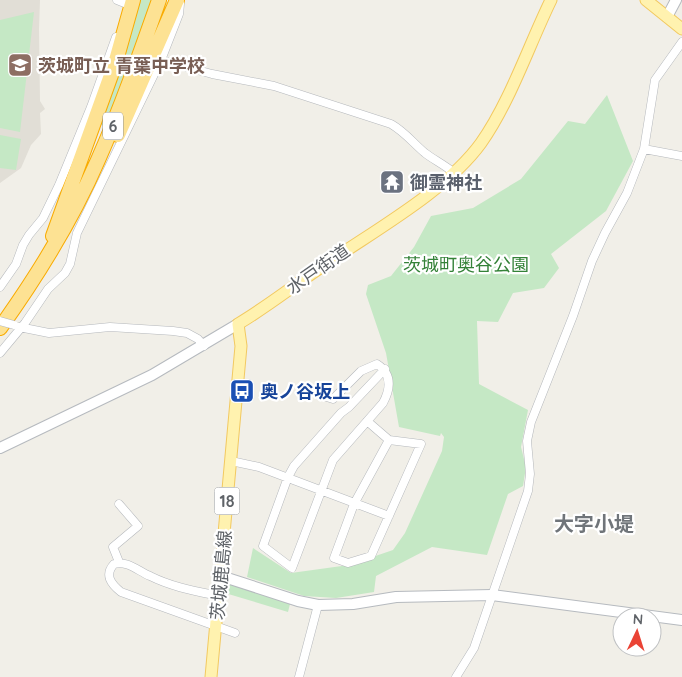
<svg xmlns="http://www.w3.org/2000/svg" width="682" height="677" font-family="Quicksand,'Noto Sans JP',sans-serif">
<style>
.education{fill:#e1ded6}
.green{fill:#c5e8c5}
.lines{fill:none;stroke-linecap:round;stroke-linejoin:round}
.street-casing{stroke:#b5b8bc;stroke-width:9}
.secondary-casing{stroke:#b6babf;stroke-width:12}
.primary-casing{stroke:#f2c960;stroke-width:13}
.highway-casing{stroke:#f9ab00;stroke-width:16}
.street{stroke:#fff;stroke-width:8}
.secondary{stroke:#fff;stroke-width:10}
.primary{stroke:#fff2af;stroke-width:11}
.highway{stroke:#fde293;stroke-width:14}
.street-bridge-casing{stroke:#b5b8bc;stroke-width:9;stroke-linecap:butt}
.street-bridge{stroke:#fff;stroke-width:8}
.labels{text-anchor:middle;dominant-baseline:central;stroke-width:4.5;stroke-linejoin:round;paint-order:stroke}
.shield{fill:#fff;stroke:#8f9295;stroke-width:1}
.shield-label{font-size:16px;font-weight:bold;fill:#5f6368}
.education-label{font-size:18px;font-weight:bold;fill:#785e54;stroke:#fff;text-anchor:start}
.worship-label{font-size:18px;font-weight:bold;fill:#5b616d;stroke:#fff;text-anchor:start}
.park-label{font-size:18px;fill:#348238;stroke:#fff}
.street-label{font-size:18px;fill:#5f6368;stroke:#fff}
.transit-label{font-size:18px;font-weight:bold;fill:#164399;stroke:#fff;text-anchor:start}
.quarter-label{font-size:20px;font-weight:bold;fill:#70757a;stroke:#fff}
</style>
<rect width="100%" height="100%" fill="#f1efe8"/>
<path class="education" d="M 0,0 L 40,0 L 39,29 L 40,101 L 45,109 L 40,113 L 41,134 L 31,145 L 21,168 L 0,183 Z"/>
<path class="green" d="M 137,0 L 155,0 L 107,127 L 97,123 Z
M 34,12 L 20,132 L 0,128 L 0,20 Z
M 607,95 L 633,161 L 606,211 L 551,254 L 559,268 L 544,288 L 513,293 L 498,322 L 477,321 L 479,384 L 528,410 L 521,447 L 526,467 L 523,486 L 508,494 L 487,555 L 432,547 L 376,576 L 374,592 L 336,598 L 304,596 L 247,577 L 253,548 L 291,573 L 349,565 L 393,550 L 405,533 L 442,451 L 444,437 L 441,433 L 440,436 L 399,427 L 386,353 L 366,294 L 368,285 L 391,276 L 414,247 L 431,216 L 473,208 L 521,179 L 568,121 L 585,124 Z
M 0,135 L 21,139 L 16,170 L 0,168 Z
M 225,583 L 290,604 L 288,612 L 225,593 Z"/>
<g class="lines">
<defs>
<path id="street" d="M 117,0 L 127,4
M 161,60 L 212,74 L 274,86 L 391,124 C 405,132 413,143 425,153 C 434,160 445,165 454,173
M 644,149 L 682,156
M 0,287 L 16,264 L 23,245 L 29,235 L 43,218 L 59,185 L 91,107 L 116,37
M 19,327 L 49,333 L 110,327 L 173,331 L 187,333 L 198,339 L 204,346
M 0,353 L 25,323 L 48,289 L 65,273 L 70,264 L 77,233 L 161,60 L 179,14 L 180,4
M 317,394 L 333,399 L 361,371 L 377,364 C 392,374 391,388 383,403 L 333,460 L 292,568 L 263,546 L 288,477 L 294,466 L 341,413 L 349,407 L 385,369
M 367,421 L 389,440 L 421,444 L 371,556 L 348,563 L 334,558 L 354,504 L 389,440
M 231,461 L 259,467 L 389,516
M 119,562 L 113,547 L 138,526 L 119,504
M 219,596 C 195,591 172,587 150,576 C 138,571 127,560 114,564 C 104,575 111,584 121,592 L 235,633
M 299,677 L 318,605
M 456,677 L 474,648 L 528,491 L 530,474 L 527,441 L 531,422 L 573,316 L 592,261 L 605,233 L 627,193 L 644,149 L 655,80 L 682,42"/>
<path id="secondary" d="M 667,17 L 676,0
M 0,448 L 152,375 L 238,324
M 221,576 L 298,601 L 318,605 L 353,604 L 396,597 L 492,595 L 682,620"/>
<path id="primary" d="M 646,0 L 682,29
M 211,677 L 241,346 L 238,324 C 270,305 298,282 329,262 C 377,229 447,190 481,143 C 510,102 529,45 551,0"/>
<path id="highway" d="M 118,135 L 177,0
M 53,236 L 115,64 L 133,0
M 0,328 C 38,275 72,220 98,160 C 121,108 140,54 159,0"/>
</defs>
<use href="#street" class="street-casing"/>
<use href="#secondary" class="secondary-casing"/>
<use href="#primary" class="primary-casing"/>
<use href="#highway" class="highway-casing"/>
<use href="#street" class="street"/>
<use href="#secondary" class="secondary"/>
<use href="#primary" class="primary"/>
<use href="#highway" class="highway"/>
<defs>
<path id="street-bridge" d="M 0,321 L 14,325"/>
</defs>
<use href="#street-bridge" class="street-bridge-casing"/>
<use href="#street-bridge" class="street-bridge"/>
</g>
<defs>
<symbol id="school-square" viewBox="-11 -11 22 22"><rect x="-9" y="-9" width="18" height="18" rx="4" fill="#8d6e63" stroke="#fff"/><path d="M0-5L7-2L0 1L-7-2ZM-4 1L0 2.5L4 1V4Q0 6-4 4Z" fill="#fff"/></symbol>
<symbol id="temple-square" viewBox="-11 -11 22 22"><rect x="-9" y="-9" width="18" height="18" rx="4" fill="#6b7280" stroke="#fff"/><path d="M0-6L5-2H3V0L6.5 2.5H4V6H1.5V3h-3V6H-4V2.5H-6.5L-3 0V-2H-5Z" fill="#fff"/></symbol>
<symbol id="bus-square" viewBox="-11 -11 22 22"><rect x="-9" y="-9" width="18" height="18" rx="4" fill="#1a4fb4" stroke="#fff"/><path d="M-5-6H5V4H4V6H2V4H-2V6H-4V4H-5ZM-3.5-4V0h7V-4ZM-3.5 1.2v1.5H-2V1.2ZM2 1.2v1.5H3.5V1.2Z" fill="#fff"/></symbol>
</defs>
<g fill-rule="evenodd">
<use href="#school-square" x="6" y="51" width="28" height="28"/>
<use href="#temple-square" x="378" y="168" width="28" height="28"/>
<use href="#bus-square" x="228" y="377" width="28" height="28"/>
</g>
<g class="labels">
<g class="shield">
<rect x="103" y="112.5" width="20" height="27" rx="4"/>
<rect x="214.5" y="487.5" width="25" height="27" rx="4"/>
</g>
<g class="shield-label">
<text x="113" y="126">6</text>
<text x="227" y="501">18</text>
</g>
<g class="education-label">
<text x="38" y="65">茨城町立 青葉中学校</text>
</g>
<g class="worship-label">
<text x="410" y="182">御霊神社</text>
</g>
<g class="park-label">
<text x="466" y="264">茨城町奥谷公園</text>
</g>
<g class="street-label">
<text transform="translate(318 269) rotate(-35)">水戸街道</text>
<text transform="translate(221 575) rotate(-85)">茨城鹿島線</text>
</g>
<g class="transit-label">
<text x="260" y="391">奥ノ谷坂上</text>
</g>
<g class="quarter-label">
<text x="594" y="523">大字小堤</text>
</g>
</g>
<g transform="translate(637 632) rotate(4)"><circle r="24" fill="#ffffff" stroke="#bfc1c3"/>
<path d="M0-4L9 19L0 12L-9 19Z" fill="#ea4335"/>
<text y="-8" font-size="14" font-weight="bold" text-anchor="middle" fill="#5f6368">N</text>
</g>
</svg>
